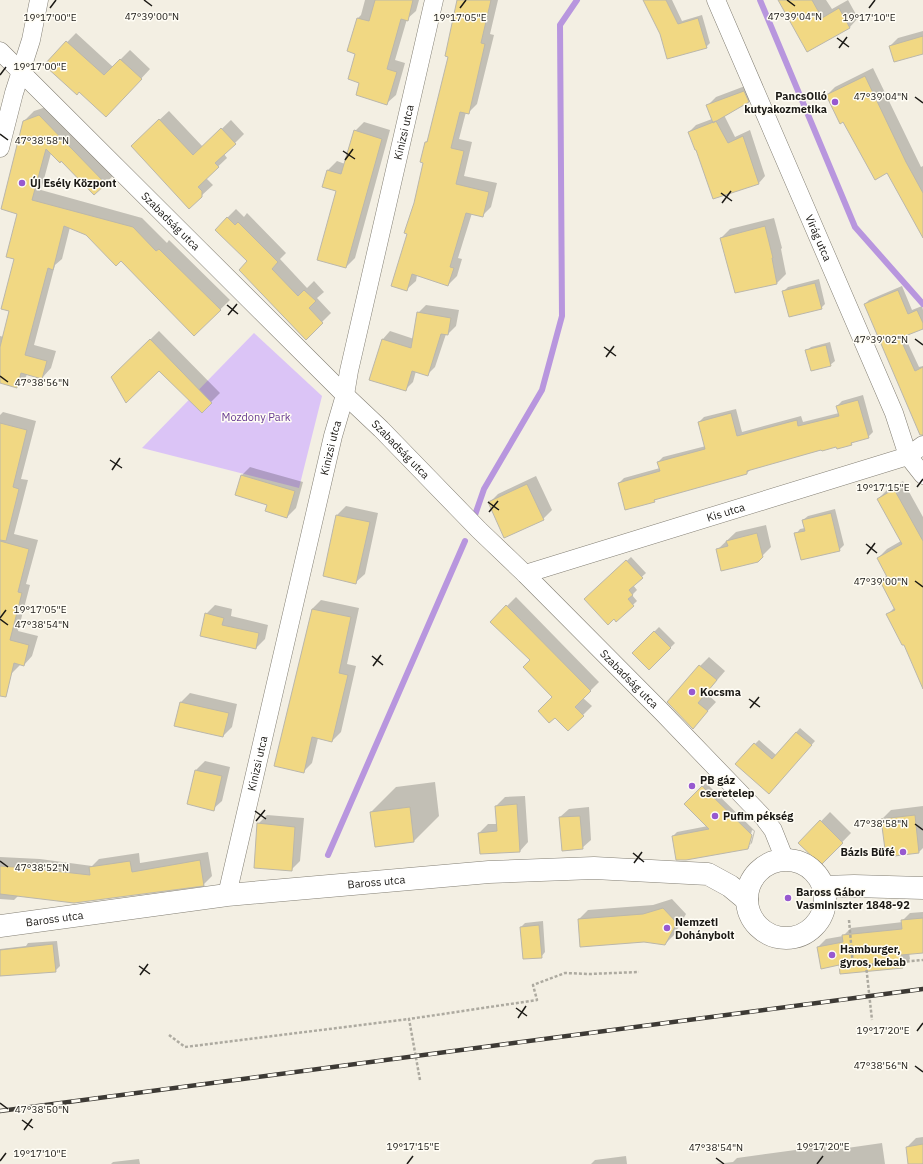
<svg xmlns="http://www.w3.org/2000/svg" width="923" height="1164" font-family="'IBM Plex Sans',sans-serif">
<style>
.green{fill:#dbc4f6}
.shadow{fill:#0003}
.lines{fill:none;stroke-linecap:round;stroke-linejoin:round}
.stream{stroke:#b896de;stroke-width:6}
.building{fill:#f1d883;stroke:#bbb7ab}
.minor-casing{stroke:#837f74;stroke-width:19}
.tertiary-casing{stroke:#837f74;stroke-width:23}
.path{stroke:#adaaa0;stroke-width:2.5;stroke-dasharray:3 2;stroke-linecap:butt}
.minor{stroke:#fff;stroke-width:18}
.tertiary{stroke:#fff;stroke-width:22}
.rail-casing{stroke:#3d3a35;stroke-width:4.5}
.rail{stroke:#fffdf5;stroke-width:3;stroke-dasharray:9;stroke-linecap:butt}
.ticks{fill:none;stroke:#1b1915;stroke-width:1.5}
.poi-dot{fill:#9759d0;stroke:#fffdf5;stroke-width:1.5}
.labels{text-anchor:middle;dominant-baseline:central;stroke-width:3;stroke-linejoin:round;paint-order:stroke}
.poi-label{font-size:11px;font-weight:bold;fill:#1b1915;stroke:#fffdf5;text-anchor:start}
.street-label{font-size:11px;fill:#1b1915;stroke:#fffdf5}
.park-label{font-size:11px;fill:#683b91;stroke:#fffdf5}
.ticks-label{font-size:10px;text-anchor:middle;fill:#1b1915;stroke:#fffdf5;stroke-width:3;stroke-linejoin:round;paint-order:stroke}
</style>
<rect width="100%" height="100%" fill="#f3efe3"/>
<path class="green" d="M 254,333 L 322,396 L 299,488 L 142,448 Z"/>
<path class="shadow" d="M 365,0 L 419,0 L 416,11 L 407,19 L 395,60 L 405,63 L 396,95 L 387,103 L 361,82 L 356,53 L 358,18 L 361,15 Z
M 459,0 L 498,0 L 490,34 L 494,35 L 477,104 L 468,113 L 466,112 L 459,139 L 472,142 L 464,176 L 497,183 L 491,207 L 482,216 L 472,213 L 458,258 L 462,259 L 457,276 L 448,285 L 417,275 L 416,281 L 407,289 L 409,234 L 424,162 L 426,142 L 429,139 L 449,56 Z
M 645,0 L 672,0 L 682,21 L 702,15 L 710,43 L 706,47 L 661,33 Z
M 780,0 L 826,0 L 832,9 L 848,0 L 858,18 L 850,27 L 807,51 Z
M 923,31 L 923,53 L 890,46 L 898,38 Z
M 76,33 L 113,67 L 130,50 L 150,69 L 115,107 L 79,91 L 45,65 Z
M 873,68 L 921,167 L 923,166 L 923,231 L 887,172 L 843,121 L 827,95 L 835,87 Z
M 753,83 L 757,93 L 748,102 L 724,115 L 735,137 L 750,130 L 765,176 L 759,183 L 697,149 L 689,132 L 696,125 L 712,119 L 707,106 L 716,97 Z
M 49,106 L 115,174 L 94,194 L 61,160 L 51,153 L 41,190 L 142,218 L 167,243 L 169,240 L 230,300 L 194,335 L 121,260 L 86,234 L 70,227 L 62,259 L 55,265 L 34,345 L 56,351 L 51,368 L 42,378 L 27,374 L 26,377 L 17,386 L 0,382 L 0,336 L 4,337 L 11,311 L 24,121 L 34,111 Z
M 169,111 L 203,147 L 231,120 L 244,134 L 224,154 L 227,158 L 206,178 L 213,185 L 189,207 L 141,137 Z
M 364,122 L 390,130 L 355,258 L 346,267 L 337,190 L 323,186 L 328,170 L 337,161 L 345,164 L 355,131 Z
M 236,209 L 244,217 L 247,213 L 286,253 L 280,259 L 307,288 L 314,281 L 324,292 L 317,298 L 331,313 L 306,338 L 249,261 L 227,218 Z
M 774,218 L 782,248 L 781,249 L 786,274 L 777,283 L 735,292 L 721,238 L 730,229 Z
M 819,279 L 825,304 L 821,308 L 784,291 L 788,287 Z
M 902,286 L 912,310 L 922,306 L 923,310 L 923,328 L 904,335 L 919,367 L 923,366 L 923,419 L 865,304 L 869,300 Z
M 426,305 L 459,310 L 456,326 L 448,334 L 446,334 L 435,367 L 427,375 L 416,371 L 413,382 L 405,390 L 370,379 L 383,339 L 390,331 L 414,339 L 418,313 Z
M 159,331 L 220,393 L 202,411 L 159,370 L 112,377 Z
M 830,342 L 835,361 L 830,365 L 806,351 L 811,347 Z
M 863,395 L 873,432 L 868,437 L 854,441 L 851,444 L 837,446 L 752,468 L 747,473 L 658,497 L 654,501 L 619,483 L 624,478 L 660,468 L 658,462 L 663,457 L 706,446 L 699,422 L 704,417 L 736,409 L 742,432 L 801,416 L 803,422 L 839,413 L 837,406 L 842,401 Z
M 3,412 L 36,421 L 21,479 L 28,480 L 14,534 L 38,540 L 26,584 L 30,585 L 18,631 L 38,636 L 32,656 L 24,665 L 20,665 L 11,674 L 0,671 L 0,415 Z
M 250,467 L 303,482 L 296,508 L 287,517 L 268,504 L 242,475 Z
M 536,476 L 552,510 L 543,519 L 489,503 L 498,494 Z
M 903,481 L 923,517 L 923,683 L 904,643 L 888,614 L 895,607 L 881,581 L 887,575 L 878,558 L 887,549 L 901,541 L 878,499 L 887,490 Z
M 346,506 L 378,513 L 365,574 L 356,582 L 337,515 Z
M 835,509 L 844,545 L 839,550 L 796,534 L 800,529 L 805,528 L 803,520 L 808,516 Z
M 766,525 L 771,547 L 757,561 L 717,550 L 736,532 Z
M 631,557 L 646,573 L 633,585 L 637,590 L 632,595 L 637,601 L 616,621 L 590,595 Z
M 516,597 L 599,682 L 583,698 L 592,706 L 568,730 L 554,697 L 531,660 L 491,622 Z
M 321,600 L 359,608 L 347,664 L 356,666 L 341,732 L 332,741 L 318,738 L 312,763 L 303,772 L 275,765 L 312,609 Z
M 215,605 L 232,609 L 231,616 L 268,625 L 265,639 L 256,648 L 201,635 L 206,614 Z
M 659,627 L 675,643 L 649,669 L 633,653 Z
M 709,657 L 725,671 L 706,693 L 716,702 L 693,727 L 700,666 Z
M 190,693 L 237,704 L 232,727 L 223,736 L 175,725 L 181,702 Z
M 800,728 L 815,741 L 773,788 L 755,744 L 759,740 L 776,755 Z
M 205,761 L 230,767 L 222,801 L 213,809 L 196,770 Z
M 435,782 L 439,816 L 414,841 L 371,812 L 396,787 Z
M 706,783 L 755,831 L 752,843 L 750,845 L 754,831 L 752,830 L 748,846 L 750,846 L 747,848 L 673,836 L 677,832 L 708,826 L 685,804 Z
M 525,796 L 528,842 L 520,851 L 479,833 L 488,824 L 498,824 L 496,806 L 505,797 Z
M 923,806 L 923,848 L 919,852 L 882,819 L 891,810 Z
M 589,807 L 591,840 L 582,848 L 560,817 L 569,809 Z
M 830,812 L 851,833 L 821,864 L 800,843 Z
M 267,815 L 304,818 L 300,861 L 291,870 L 258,824 Z
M 208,852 L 212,876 L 203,885 L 19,895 L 14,900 L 0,899 L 0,857 L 40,859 L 92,866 L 99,859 L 139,853 L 140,863 Z
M 672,899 L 686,914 L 674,935 L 665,944 L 579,919 L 588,910 L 653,905 Z
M 923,912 L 923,952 L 909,953 L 910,959 L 902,967 L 840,964 L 818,947 L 826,939 L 843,936 L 851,928 L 903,922 L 902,921 L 910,913 Z
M 543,921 L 545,952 L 541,957 L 521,927 L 525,923 Z
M 57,941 L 60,966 L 55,971 L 0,976 L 0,949 L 26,946 L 28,943 Z
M 923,1137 L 923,1164 L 909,1164 L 907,1147 L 916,1138 Z
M 882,1143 L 885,1164 L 716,1164 L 733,1162 L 737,1158 L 825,1146 L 826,1151 Z
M 626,1156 L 627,1164 L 591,1164 L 595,1160 Z
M 139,1159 L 140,1164 L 111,1164 L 113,1162 Z"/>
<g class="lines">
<path class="stream" d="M 760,0 L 855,227 L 923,304
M 475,515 L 484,489 L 542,390 L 562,316 L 560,25 L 577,0
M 328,855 L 465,541"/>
</g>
<path class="building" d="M 375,0 L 413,0 L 408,21 L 401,19 L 387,69 L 397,72 L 387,105 L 356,95 L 359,83 L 348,79 L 355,54 L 347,51 L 357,18 L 369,21 Z
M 457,0 L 491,0 L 481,43 L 485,44 L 469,114 L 460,112 L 451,148 L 464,151 L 456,184 L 489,192 L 483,217 L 466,213 L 450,267 L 454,268 L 448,286 L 412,274 L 407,291 L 391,286 L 407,234 L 404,233 L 414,203 L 423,163 L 420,162 L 425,142 L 427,142 L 448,57 L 445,56 Z
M 643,0 L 666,0 L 678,24 L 698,18 L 707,48 L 667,59 L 660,34 Z
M 778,0 L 812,0 L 822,18 L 839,8 L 850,28 L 807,52 Z
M 923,36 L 923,54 L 894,62 L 889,46 Z
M 66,41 L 104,75 L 120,59 L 142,79 L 106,117 L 79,92 L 77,95 L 44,65 Z
M 865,76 L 906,162 L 923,193 L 923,238 L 887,173 L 875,180 L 843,122 L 840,124 L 826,95 Z
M 744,91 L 749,102 L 713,123 L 706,105 Z
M 39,115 L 106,184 L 94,195 L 61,161 L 60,163 L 46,149 L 32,200 L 133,227 L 156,251 L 159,249 L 221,310 L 194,336 L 121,261 L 116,266 L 86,235 L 64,226 L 53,270 L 48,268 L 25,355 L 47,361 L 42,379 L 21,373 L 17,388 L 0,383 L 0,347 L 9,311 L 1,309 L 14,259 L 6,257 L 17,214 L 1,209 L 23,121 Z
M 159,119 L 193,155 L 221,128 L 236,144 L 215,163 L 219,167 L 198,187 L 202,191 L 202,197 L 189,209 L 131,146 Z
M 716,121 L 728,143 L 743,136 L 759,184 L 713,199 L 696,150 L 695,150 L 688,132 Z
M 354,130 L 382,139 L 346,268 L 317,260 L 336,191 L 322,187 L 327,170 L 341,174 Z
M 227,217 L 235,225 L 238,222 L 278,262 L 272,269 L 298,296 L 304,290 L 316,301 L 309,308 L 323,323 L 306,340 L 239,270 L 247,261 L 215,230 Z
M 765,226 L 773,258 L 772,258 L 777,284 L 735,293 L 720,238 Z
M 815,283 L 822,309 L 789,317 L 782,291 Z
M 898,290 L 908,314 L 917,310 L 923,323 L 923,329 L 900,338 L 915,371 L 923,367 L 923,435 L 920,435 L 864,304 Z
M 417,312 L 451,318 L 448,335 L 441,334 L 428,376 L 412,371 L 406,391 L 369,380 L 382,339 L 411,348 Z
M 150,339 L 212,403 L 202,413 L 159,371 L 126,403 L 111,377 Z
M 826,345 L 831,366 L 811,371 L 805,350 Z
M 858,400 L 869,438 L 851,443 L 852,445 L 837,449 L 836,447 L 822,451 L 821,450 L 747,471 L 747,474 L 654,500 L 655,502 L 625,510 L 618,483 L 660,471 L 657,462 L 705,449 L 698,422 L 731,413 L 737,436 L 797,420 L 798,426 L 839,416 L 836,406 Z
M 0,423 L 27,430 L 13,487 L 19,489 L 6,541 L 0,540 Z
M 241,475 L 295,491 L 287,518 L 265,511 L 267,505 L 235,495 Z
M 527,484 L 544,520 L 504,538 L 488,502 Z
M 894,489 L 923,541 L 923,689 L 904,645 L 902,645 L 886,614 L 895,610 L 880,581 L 887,577 L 877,558 L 902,544 L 877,499 Z
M 831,513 L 840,551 L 801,560 L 794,533 L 805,531 L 802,520 Z
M 336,515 L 370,522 L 356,584 L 323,576 Z
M 757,533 L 763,557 L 758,562 L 721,571 L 716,549 L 728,546 L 726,541 Z
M 0,541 L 29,549 L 18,592 L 22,593 L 10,640 L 29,645 L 24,666 L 14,663 L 6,697 L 0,696 Z
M 626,560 L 643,578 L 629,590 L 633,595 L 628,599 L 634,606 L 616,622 L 614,619 L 608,625 L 584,599 Z
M 506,605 L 591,691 L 575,707 L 584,716 L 568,731 L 555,718 L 549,723 L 538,711 L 552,697 L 523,667 L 530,660 L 490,622 Z
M 312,609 L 351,617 L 339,673 L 348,675 L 332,742 L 312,737 L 304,773 L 274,766 Z
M 205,613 L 224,618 L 222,625 L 259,633 L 256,649 L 200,636 Z
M 654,631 L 671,648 L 649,670 L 632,653 Z
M 699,665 L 717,680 L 698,703 L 708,711 L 693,729 L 667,702 Z
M 180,702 L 229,713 L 223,737 L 174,726 Z
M 796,732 L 812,745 L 769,794 L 735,764 L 754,743 L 772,759 Z
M 195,770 L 222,776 L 214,811 L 187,804 Z
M 702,786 L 752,835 L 748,849 L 686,860 L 676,860 L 672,836 L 709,829 L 684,804 Z
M 517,804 L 520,852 L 480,854 L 478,833 L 497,831 L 495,806 Z
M 410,807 L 414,842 L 375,847 L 370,812 Z
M 915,815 L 919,853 L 886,857 L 881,819 Z
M 580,816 L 583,849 L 562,851 L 559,817 Z
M 820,820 L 843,843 L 821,865 L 798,843 Z
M 257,823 L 295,827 L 292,871 L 254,868 Z
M 200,860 L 204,886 L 74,903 L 0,894 L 0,866 L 28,868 L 90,875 L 89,867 L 130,861 L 132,872 Z
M 663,908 L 677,923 L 665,945 L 644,942 L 580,947 L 578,919 L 643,914 Z
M 923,918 L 923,953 L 901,955 L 903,968 L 840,974 L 839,965 L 821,969 L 817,947 L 843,942 L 842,935 L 902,929 L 901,920 Z
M 539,925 L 542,958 L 523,959 L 520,927 Z
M 53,944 L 56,972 L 0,976 L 0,950 Z
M 923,1144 L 923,1164 L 908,1164 L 906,1147 Z"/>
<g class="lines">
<defs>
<g id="minor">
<path id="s1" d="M 716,0 L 894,413 L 908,456 L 923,475"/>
<path id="s2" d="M 0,51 L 345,395 L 381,429 L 479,530 L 525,574 L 662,712 L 764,818 L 773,830 L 785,860"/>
<path d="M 0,148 L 14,93 L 31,40 L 39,0"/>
<path id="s3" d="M 525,574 L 908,456 L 923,445"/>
<path id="s4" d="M 227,895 L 333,436 L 345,395 L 349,371 L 434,0"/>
</g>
<g id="tertiary">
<circle cx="786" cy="899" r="39"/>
<path d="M 823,887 L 854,886 L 923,888"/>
<path id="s5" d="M 0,926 L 227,895 L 489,872 L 594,868 L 708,874 L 730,886 L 747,900"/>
</g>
</defs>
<use href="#minor" class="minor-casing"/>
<use href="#tertiary" class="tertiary-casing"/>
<path class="path" d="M 849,920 L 853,966 L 923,960
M 866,965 L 872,1020
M 169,1035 L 185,1047 L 409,1019
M 420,1080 L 409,1019 L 537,1000 L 533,985 L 565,973 L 589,974 L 639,972"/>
<use href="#minor" class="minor"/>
<use href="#tertiary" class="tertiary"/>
<defs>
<path id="rail" d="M 0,1111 L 923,989"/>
</defs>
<use href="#rail" class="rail-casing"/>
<use href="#rail" class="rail"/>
</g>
<path class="ticks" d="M 144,0 L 152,6M 787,0 L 795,6M 50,8 L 56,0M 460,8 L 466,0M 869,8 L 875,0M 837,38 L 849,47M 839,48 L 847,37M 0,75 L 6,67M 915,97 L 923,103M 0,134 L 8,140M 343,151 L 355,159M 345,160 L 353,149M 721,193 L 732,201M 722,203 L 731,191M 227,305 L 238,314M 228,315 L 237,304M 915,339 L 923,345M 604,347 L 616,356M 606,357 L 614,346M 0,376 L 8,382M 110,460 L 122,468M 112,470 L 120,458M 917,487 L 923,479M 488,502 L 499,510M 489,512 L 498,501M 866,544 L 877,553M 867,554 L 875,543M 915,581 L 923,587M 0,618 L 6,610M 0,619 L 8,625M 372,656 L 383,665M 373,666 L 381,655M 749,699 L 760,707M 750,708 L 759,697M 255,811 L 266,819M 256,821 L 265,810M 915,824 L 923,830M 633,853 L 644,862M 0,861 L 8,867M 634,863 L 642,852M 139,966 L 150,974M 140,975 L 148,964M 516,1008 L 527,1016M 518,1018 L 526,1006M 917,1031 L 923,1023M 915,1066 L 923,1072M 0,1103 L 8,1109M 22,1120 L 33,1128M 24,1130 L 32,1119M 716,1158 L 724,1164M 0,1161 L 6,1153M 407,1164 L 413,1156M 817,1164 L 823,1156"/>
<g class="poi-dot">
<circle cx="835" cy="102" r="4"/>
<circle cx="22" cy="183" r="4"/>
<circle cx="692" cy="692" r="4"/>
<circle cx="692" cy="786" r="4"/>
<circle cx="715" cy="816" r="4"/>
<circle cx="903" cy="852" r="4"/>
<circle cx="788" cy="898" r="4"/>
<circle cx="667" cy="928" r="4"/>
<circle cx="832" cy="955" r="4"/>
</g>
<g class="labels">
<g class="poi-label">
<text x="827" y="96" text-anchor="end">PancsOlló<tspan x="827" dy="13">kutyakozmetika</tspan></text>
<text x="30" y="183">Új Esély Központ</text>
<text x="700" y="692">Kocsma</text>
<text x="700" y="780">PB gáz<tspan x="700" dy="13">cseretelep</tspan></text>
<text x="723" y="816">Pufim pékség</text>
<text x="895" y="852" text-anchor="end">Bázis Büfé</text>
<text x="796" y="892">Baross Gábor<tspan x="796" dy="13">Vasminiszter 1848-92</tspan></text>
<text x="675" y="922">Nemzeti<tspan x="675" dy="13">Dohánybolt</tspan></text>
<text x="840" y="949">Hamburger,<tspan x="840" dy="13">gyros, kebab</tspan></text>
</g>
<g class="street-label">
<text stroke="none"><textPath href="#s4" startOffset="783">Kinizsi utca</textPath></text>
<text stroke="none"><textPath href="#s2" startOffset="241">Szabadság utca</textPath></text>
<text stroke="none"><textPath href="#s1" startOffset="259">Virág utca</textPath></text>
<text stroke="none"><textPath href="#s4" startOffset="459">Kinizsi utca</textPath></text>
<text stroke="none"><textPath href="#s2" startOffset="565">Szabadság utca</textPath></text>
<text stroke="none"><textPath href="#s3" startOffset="210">Kis utca</textPath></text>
<text stroke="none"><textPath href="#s2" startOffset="889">Szabadság utca</textPath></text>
<text stroke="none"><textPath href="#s4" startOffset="135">Kinizsi utca</textPath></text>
<text stroke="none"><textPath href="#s5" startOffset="379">Baross utca</textPath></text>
<text stroke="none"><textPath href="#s5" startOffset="55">Baross utca</textPath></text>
</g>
<g class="park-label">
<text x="256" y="417">Mozdony Park</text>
</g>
</g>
<g class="ticks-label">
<text x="152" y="20">47°39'00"N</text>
<text x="795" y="20">47°39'04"N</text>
<text x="50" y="21">19°17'00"E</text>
<text x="460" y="21">19°17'05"E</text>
<text x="869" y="21">19°17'10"E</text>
<text x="40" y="70">19°17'00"E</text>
<text x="881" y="100">47°39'04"N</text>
<text x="42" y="144">47°38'58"N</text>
<text x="881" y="343">47°39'02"N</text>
<text x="42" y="386">47°38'56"N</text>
<text x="883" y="491">19°17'15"E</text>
<text x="881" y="585">47°39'00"N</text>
<text x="40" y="613">19°17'05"E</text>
<text x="42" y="628">47°38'54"N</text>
<text x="881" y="827">47°38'58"N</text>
<text x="42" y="871">47°38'52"N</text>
<text x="883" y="1034">19°17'20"E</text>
<text x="881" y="1069">47°38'56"N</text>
<text x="42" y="1113">47°38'50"N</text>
<text x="413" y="1150">19°17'15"E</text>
<text x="823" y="1150">19°17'20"E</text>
<text x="716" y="1151">47°38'54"N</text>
<text x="40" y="1157">19°17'10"E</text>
</g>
</svg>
